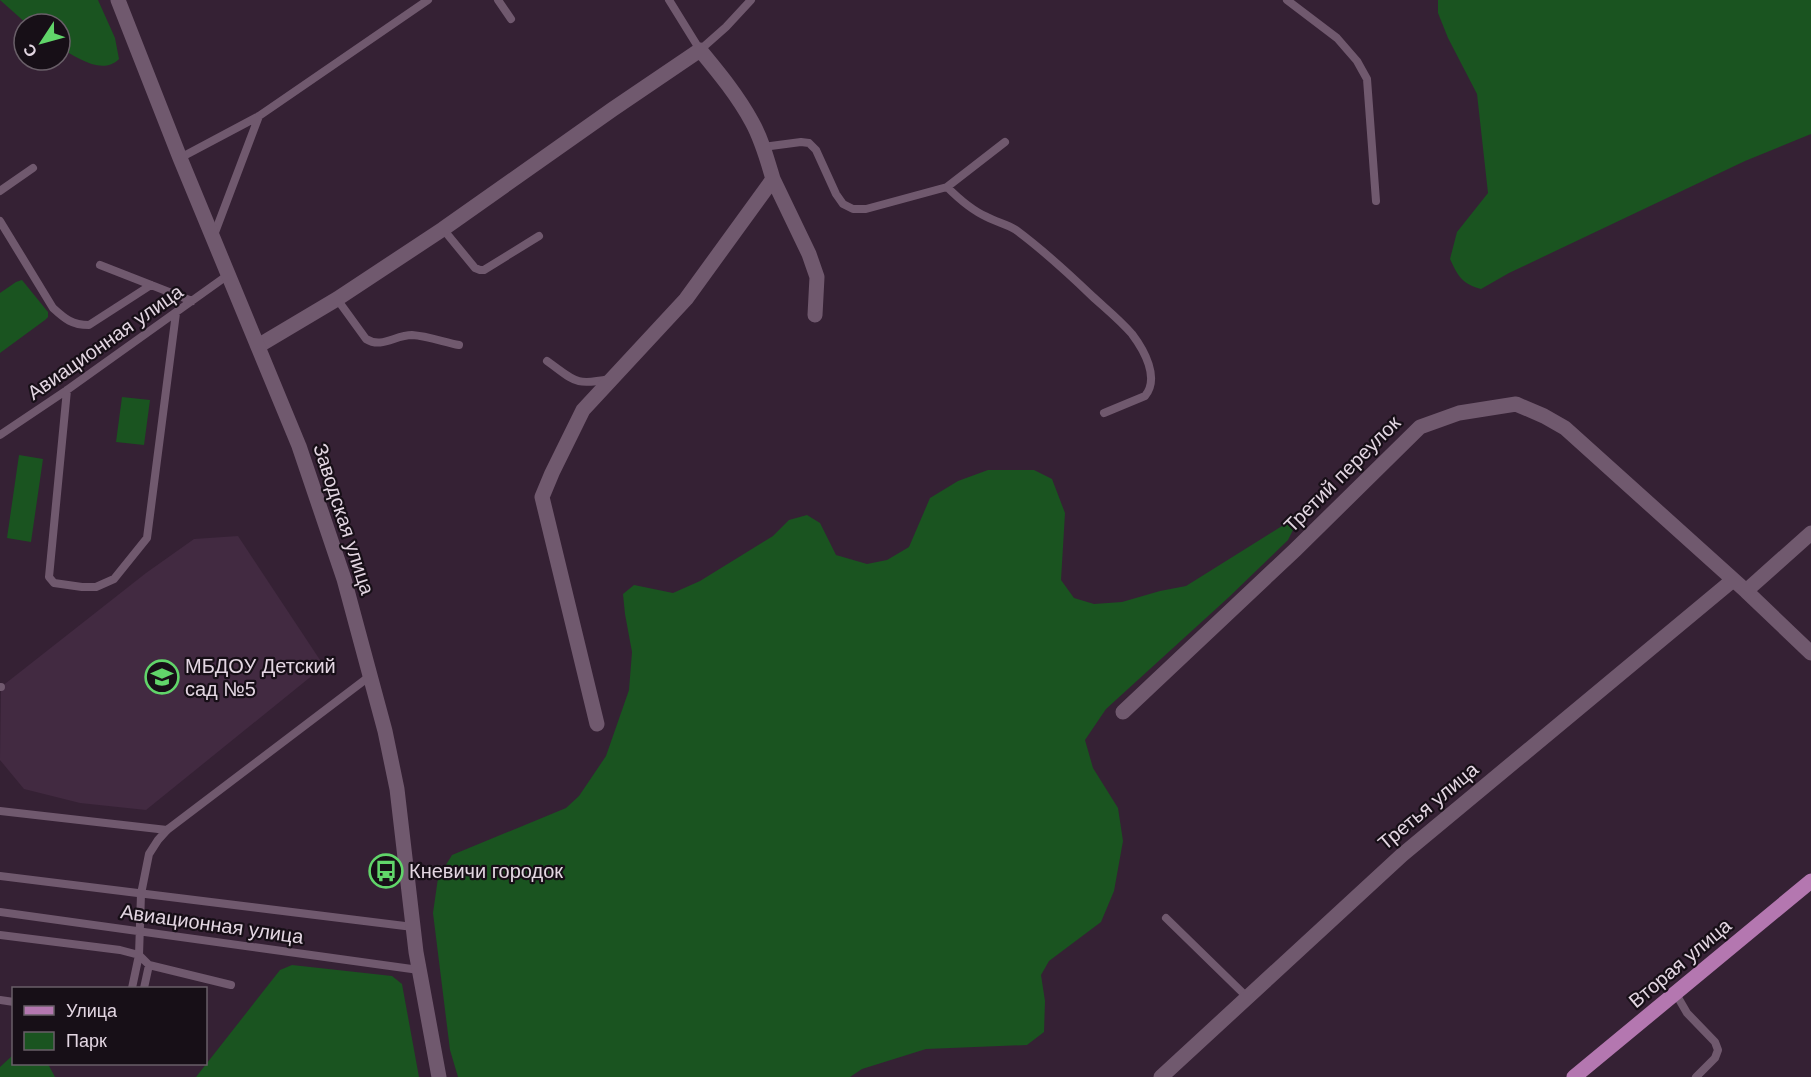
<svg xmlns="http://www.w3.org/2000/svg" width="1811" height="1077" font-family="Helvetica,sans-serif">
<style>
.built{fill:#422a41}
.green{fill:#1a5420}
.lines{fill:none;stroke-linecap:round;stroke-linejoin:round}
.service{stroke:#70596e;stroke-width:8}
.minor{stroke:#70596e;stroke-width:15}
.tertiary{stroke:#70596e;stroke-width:15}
.primary{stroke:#b477b0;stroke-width:15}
.labels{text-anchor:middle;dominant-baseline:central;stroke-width:4.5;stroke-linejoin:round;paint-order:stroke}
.street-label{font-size:20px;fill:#e3d6e2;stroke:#170f17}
.poi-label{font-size:20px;fill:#e3d6e2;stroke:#170f17;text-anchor:start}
</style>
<rect width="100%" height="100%" fill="#352134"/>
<path class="built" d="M 238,536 L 324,666 L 146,810 L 80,803 L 24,789 L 0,760 L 1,687 L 146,573 L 194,539 Z"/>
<path class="green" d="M 0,0 L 98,0 L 115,38 L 119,59 C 102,76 77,57 60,48 L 60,24 L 27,24 Z
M 1438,0 L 1811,0 L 1811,134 L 1745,161 L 1509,273 L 1481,289 C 1462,284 1458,276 1450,259 L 1457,232 L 1488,193 L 1477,94 L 1448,38 L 1438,13 Z
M 22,280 L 48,312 L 48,317 L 45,320 L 0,353 L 0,293 L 16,282 Z
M 122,397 L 150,400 L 144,445 L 116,442 Z
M 19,455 L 43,459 L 31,542 L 7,538 Z
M 988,470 L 1034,470 L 1052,479 L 1065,513 L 1061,580 L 1074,598 L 1094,604 L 1122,602 L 1160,591 L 1186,586 L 1290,521 L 1294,528 L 1288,540 L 1229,597 L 1106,709 L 1085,740 L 1093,768 L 1118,808 L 1123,841 L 1114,891 L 1101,922 L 1049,961 L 1041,975 L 1045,1001 L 1044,1032 L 1027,1045 L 926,1049 L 862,1069 L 850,1077 L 458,1077 L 450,1050 L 433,913 L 438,878 L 452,855 L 566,808 L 579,796 L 606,756 L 629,690 L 632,652 L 625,614 L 623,594 L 634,585 L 673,593 L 700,581 L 773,536 L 789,520 L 807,515 L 820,523 L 836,555 L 867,564 L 887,560 L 909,547 L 930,498 L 958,481 Z
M 292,965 L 392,976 L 402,984 L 419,1077 L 196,1077 L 280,970 Z
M 13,1055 L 14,1064 L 48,1064 L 55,1077 L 0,1077 L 0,1067 Z"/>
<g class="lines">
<path class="service" d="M 498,0 L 511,19
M 669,0 L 700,50 L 726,27 L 751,0
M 1287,0 L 1337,38 L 1357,61 L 1367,79 L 1376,201
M 763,147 L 801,142 L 809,143 L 816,150 L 836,194 L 843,204 L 853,209 L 866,209 L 947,187 C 959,199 971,210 987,217 C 996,222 1007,224 1016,230 C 1043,250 1068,273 1092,296 C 1105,308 1120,320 1132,334 C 1144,350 1160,378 1145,396 L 1104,413
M 180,158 L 259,116 L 428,0
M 947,187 L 1005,142
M 0,191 L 33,168
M 0,221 L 53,308 C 65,319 72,325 89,325 L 151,285
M 443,229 L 475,268 L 480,270 L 484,270 L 539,236
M 214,235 L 259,116
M 100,265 L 192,301
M 337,299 L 366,339 C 382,349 395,335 412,335 C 427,336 444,342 459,345
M 547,361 C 575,381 574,386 610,379
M 67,390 L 49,577 L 54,583 L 82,587 L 96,587 L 114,579 L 147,538 L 176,313
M 0,435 L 67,390 L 228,275
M 0,687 L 1,687
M 0,811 L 167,830
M 0,876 L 413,927
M 0,912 L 419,970
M 1166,918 L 1248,998
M 0,935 L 120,950 L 139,955 L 149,965 L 231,985
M 132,988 L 139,955 L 141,894 L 149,854 L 158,840 L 167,830 L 370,676
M 144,988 L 149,965
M 1676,994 L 1687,1013 L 1715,1042 L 1718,1050 L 1715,1058 L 1696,1077
M 0,1000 L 14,1002"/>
<path class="minor" d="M 773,179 L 809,254 L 817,277 L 815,315
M 258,346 L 337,299 L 443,229 L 613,109 L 700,50 C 719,73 738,96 752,122 C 762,140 767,159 773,179 L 686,299 L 583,410 L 552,473 L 542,497 L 597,724
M 1746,591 L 1811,533
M 1123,712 L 1295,550 L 1420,427 L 1459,413 L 1516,404 L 1544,416 L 1565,428 L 1746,591 L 1811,653
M 1161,1077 L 1402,855 L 1733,580"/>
<path class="tertiary" d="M 118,0 L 180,158 L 299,446 L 344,579 L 385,731 L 397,789 L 416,952 L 439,1077"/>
<path class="primary" d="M 1574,1077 L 1811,881"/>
</g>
<defs>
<symbol id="school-ring" viewBox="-11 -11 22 22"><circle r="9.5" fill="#170f17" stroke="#61d56a" stroke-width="1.5"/><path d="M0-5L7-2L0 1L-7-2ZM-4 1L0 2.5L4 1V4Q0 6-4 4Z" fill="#61d56a"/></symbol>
<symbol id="bus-ring" viewBox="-11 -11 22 22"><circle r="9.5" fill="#170f17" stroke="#61d56a" stroke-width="1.5"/><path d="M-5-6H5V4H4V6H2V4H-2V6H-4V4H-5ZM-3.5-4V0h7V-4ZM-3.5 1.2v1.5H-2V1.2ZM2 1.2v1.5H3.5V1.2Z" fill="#61d56a"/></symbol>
</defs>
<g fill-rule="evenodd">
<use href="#school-ring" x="143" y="658" width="38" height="38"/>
<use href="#bus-ring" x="367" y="852" width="38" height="38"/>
</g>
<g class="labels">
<g class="street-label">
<text transform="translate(105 342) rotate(-35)">Авиационная улица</text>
<text transform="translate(1342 474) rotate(-45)">Третий переулок</text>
<text transform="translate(344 519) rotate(72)">Заводская улица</text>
<text transform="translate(1428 806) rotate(-40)">Третья улица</text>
<text transform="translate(212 924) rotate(8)">Авиационная улица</text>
<text transform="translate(1680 963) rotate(-40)">Вторая улица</text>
</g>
<g class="poi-label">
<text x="185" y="666">МБДОУ Детский<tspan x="185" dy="23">сад №5</tspan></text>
<text x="409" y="871">Кневичи городок</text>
</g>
</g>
<rect x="12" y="987" width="195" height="78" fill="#170f17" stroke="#695f68" stroke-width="1.5"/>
<rect x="24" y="1006" width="30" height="9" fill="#b477b0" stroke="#695f68" stroke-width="1.5"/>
<text x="66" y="1017" font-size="18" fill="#e3d6e2">Улица</text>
<rect x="24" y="1032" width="30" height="18" fill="#1a5420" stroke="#695f68" stroke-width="1.5"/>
<text x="66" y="1047" font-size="18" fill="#e3d6e2">Парк</text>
<g transform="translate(42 42) rotate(234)"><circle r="28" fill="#170f17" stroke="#695f68" stroke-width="1.5"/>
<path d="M0-4.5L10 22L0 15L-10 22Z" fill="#61d56a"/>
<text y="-9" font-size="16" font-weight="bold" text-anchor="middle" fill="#e3d6e2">С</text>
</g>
</svg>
